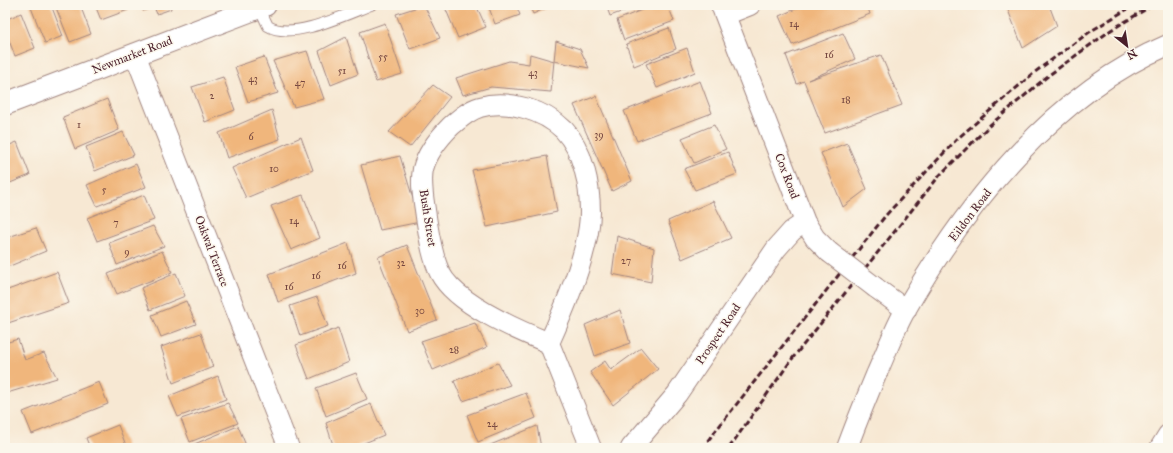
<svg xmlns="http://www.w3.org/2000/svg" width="1173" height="453" font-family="'IM FELL Great Primer',serif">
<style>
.building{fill:#f0b67c}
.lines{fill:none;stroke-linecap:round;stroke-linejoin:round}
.service-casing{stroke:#a0847f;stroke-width:12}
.minor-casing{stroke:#a0847f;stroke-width:22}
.secondary-casing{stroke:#a0847f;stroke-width:24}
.service{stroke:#fff;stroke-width:10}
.minor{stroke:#fff;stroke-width:20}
.secondary{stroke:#fff;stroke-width:22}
.rail{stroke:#4a1f2b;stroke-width:3;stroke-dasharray:6 3;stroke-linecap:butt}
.minor-bridge-casing{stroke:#a0847f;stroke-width:22;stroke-linecap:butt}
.minor-bridge{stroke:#fff;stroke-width:20}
.labels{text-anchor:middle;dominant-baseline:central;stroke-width:3;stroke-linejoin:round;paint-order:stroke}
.number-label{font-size:10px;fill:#74453f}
.street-label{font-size:12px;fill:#4a1f2b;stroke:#fbf7ec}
</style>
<rect width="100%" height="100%" fill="#fbf7ec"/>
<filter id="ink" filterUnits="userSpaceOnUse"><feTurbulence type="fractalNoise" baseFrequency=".025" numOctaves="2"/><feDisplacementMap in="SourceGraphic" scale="8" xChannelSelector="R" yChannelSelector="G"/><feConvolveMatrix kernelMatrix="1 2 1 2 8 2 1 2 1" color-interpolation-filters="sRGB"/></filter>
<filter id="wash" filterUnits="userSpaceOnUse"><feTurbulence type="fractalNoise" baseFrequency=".012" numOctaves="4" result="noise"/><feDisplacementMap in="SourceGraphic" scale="16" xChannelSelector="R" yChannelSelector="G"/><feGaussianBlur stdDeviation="0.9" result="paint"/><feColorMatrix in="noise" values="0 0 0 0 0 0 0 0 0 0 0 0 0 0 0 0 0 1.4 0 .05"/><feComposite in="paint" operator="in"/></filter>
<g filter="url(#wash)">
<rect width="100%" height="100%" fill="#f7e8d3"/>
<g id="blocks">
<path class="building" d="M 30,5 L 51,5 L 63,36 L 45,43 Z
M 55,5 L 80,5 L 91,34 L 70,42 Z
M 95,5 L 126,5 L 128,10 L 101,20 Z
M 141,5 L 170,5 L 171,9 L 157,14 L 154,7 L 143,11 Z
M 424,5 L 440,38 L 410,49 L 396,14 Z
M 444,5 L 476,5 L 486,27 L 458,38 Z
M 488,5 L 516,5 L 520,15 L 495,24 Z
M 529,5 L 553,5 L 533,14 Z
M 606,5 L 640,5 L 610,16 Z
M 654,5 L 668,5 L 674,21 L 624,40 L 617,20 Z
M 805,5 L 867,5 L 870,14 L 792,45 L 779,16 Z
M 1006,5 L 1049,5 L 1057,26 L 1023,48 Z
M 21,13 L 35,48 L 15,56 L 8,38 L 5,39 L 5,20 Z
M 385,23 L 402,74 L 376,82 L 360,32 Z
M 669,28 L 676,49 L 634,66 L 626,44 Z
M 843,33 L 855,59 L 808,80 L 881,55 L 902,105 L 825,133 L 804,81 L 797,84 L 786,55 Z
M 346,37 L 358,74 L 331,85 L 319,51 Z
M 556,41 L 580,49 L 589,68 L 554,61 Z
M 687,48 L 695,72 L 657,88 L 646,64 Z
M 307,51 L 324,99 L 294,107 L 273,61 Z
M 530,54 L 554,61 L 551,92 L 491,87 L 463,95 L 456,78 L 509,61 L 529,64 Z
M 264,57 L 278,93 L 248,102 L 235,67 Z
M 223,77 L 235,110 L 205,122 L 192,87 Z
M 700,81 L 712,113 L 637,141 L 624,111 Z
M 433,85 L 450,97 L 410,147 L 389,132 Z
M 596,96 L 632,181 L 612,191 L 574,105 Z
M 107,99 L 119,130 L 75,149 L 63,117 Z
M 272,110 L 280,139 L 227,158 L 219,133 Z
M 714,125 L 726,149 L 694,163 L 682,138 Z
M 123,132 L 134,155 L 95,171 L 86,147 Z
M 301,137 L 313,170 L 246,198 L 232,168 Z
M 17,142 L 30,175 L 5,185 L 5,147 Z
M 847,143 L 867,189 L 843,207 L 821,153 Z
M 728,152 L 737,174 L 695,190 L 684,169 Z
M 400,156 L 420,222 L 380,230 L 361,165 Z
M 547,156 L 557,212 L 487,227 L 472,170 Z
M 136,164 L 146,187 L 97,206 L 87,185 Z
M 144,195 L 154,220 L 97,241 L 87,218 Z
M 303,195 L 320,238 L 291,250 L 271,206 Z
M 713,201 L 731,238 L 682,259 L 668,221 Z
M 153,226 L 164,246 L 117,265 L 109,243 Z
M 36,228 L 46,251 L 5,268 L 5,238 Z
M 617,236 L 654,248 L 651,282 L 612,274 Z
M 348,243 L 356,273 L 278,302 L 269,274 Z
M 407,245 L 437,320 L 407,331 L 378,257 Z
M 162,251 L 172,272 L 117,294 L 108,274 Z
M 57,272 L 69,303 L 5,324 L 5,291 Z
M 176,273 L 185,296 L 150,310 L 141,288 Z
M 317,297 L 328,326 L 300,336 L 290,306 Z
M 186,301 L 196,324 L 161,337 L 152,315 Z
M 620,310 L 630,343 L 595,356 L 585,325 Z
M 475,323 L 487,347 L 433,370 L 421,341 Z
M 338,328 L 349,362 L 309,379 L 296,345 Z
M 201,333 L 213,367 L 173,383 L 161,347 Z
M 18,339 L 25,360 L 44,353 L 57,378 L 7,393 L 5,389 L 5,343 Z
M 641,348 L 658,369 L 613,405 L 590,372 L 605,361 L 611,370 Z
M 498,363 L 510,385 L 463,401 L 454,381 Z
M 356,373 L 367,399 L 326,416 L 316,388 Z
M 218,376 L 226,399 L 178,417 L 169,396 Z
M 99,382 L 108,404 L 32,434 L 23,412 Z
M 526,393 L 536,418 L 478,442 L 467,415 Z
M 228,403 L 238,423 L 190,442 L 181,419 Z
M 371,404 L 384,435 L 352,448 L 334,448 L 326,423 Z
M 118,425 L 127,448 L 90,448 L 86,438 Z
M 238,426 L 247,448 L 193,448 L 192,445 Z
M 537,426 L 541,448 L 483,448 Z"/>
</g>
</g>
<g filter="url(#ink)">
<use href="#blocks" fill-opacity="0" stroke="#a0847f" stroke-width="1"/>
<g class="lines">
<defs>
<path id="service" d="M 259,7 L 268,26 C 292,41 347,14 371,5"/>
<path id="minor" d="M 721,5 L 805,222 L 815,238 L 829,252
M 725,15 L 750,5
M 135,54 L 289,448
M 876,288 L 906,310
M 549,343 C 564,310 590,248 590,212 C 590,185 583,150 564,130 C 544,110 507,99 480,107 C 469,110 459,119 451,126 C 439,138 427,153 423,169 C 420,185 424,201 426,217 C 429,235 432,257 440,273 C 456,304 517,330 549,343 L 591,448
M 631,448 L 677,394 L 776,249 L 792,231 L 805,222
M 847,448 C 856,423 866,399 876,375 C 886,353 894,330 906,309 C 966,204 1054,93 1168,45
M 1160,448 L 1168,435"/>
<path id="secondary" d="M 5,104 L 265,5"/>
</defs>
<use href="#service" class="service-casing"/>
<use href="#minor" class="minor-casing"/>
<use href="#secondary" class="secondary-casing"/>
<use href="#service" class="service"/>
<use href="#minor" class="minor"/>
<use href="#secondary" class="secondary"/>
<path class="rail" d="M 702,448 L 886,215 L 957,139 L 1035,72 L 1091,31 L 1134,5
M 729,448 L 792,359 L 940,175 L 990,125 L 1049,75 L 1111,30 L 1153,5"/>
<defs>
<path id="minor-bridge" d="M 829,252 L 876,288"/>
</defs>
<use href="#minor-bridge" class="minor-bridge-casing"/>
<use href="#minor-bridge" class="minor-bridge"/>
</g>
</g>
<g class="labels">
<g class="number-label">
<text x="794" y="24">14</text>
<text x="829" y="55">16</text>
<text x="383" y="57">55</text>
<text x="342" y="71">51</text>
<text x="533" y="73">43</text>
<text x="253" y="79">43</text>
<text x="300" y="83">47</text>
<text x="212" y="96">2</text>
<text x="846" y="100">18</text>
<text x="79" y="125">1</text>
<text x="599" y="135">39</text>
<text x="251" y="137">6</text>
<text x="274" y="169">10</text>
<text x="104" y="190">5</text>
<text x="294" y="221">14</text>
<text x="116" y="223">7</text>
<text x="127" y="252">9</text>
<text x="626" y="261">27</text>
<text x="401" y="263">32</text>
<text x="342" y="266">16</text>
<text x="316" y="276">16</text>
<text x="289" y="287">16</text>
<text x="420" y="311">30</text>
<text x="454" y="350">28</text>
<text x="492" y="424">24</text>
</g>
<g class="street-label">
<text transform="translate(132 55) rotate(-21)">Newmarket Road</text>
<text transform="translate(787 176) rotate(69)">Cox Road</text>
<text transform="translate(970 215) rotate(-53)">Eildon Road</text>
<text transform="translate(428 218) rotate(81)">Bush Street</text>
<text transform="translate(212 251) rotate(69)">Oakwal Terrace</text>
<text transform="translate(718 334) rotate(-56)">Prospect Road</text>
</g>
</g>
<rect width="1173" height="453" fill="none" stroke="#fbf7ec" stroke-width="20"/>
<g transform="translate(1127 46) rotate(150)" stroke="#fbf7ec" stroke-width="3" paint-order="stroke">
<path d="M0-3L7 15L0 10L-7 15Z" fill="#4a1f2b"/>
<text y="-6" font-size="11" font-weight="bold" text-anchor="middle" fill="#4a1f2b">N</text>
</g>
</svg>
